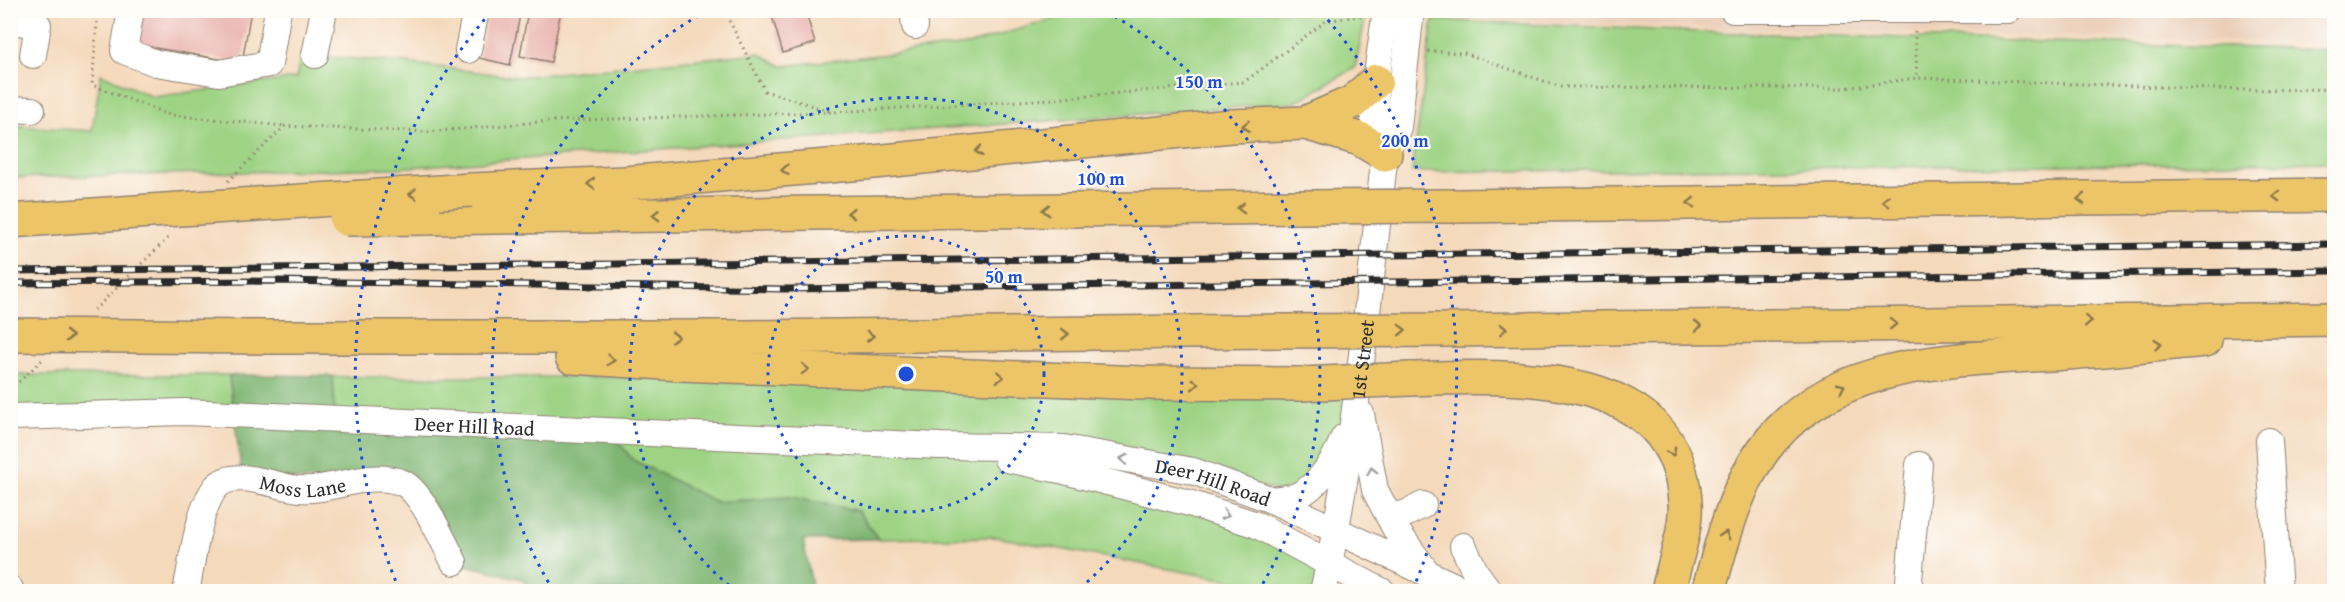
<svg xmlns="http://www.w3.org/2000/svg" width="2345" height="602" font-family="'Gentium Book Plus',serif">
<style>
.built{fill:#eacdb8}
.green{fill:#9ed384;stroke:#647f58;stroke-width:1.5}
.forest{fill:#7eb572;stroke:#54704e;stroke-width:1.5}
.building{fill:#e8aea9}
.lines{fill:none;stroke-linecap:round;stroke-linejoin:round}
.minor-casing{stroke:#908273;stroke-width:28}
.highway-casing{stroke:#908273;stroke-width:36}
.path{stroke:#908273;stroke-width:3;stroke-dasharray:1.5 4.5;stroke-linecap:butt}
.minor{stroke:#fff;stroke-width:26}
.highway{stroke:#edc569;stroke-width:33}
.rail-casing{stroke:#2b2b2b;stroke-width:7}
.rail{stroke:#fdfcf7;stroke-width:4.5;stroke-dasharray:14;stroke-linecap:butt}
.highway-bridge-casing{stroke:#908273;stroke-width:36;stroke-linecap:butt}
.highway-bridge{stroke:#edc569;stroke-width:33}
.oneway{stroke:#8c784a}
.oneway2{stroke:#a0a0a0}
.ring{fill:none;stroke:#1d4ed8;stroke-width:3;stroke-dasharray:3 6}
.labels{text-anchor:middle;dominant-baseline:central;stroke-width:4.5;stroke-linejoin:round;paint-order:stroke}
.street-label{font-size:20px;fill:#2b2b2b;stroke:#fdfcf7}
.centre{fill:#1d4ed8;stroke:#fdfcf7;stroke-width:3}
.ring-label{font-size:18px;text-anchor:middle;font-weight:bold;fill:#1d4ed8;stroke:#fdfcf7;stroke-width:4.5;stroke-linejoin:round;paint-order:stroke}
</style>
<rect width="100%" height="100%" fill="#fdfcf7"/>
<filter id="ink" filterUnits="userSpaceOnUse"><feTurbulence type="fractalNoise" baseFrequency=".0167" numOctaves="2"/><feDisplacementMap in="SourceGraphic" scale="12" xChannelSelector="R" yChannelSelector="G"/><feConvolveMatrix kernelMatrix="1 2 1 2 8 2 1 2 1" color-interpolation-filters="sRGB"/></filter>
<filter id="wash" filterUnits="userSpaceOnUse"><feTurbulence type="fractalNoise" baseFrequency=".008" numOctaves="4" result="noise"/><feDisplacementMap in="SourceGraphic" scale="24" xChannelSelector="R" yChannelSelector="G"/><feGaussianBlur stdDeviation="1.35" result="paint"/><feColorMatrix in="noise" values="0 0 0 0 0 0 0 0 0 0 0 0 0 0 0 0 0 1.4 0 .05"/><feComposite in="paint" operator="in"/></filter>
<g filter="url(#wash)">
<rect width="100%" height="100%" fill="#f4d9bb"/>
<path class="built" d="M 1419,10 L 2334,10 L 2334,44 L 1508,22 L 1419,13 Z"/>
<path class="green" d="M 1078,11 L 1367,11 L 1355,68 L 1294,103 L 397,168 L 11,178 L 10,125 L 92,131 L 101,74 L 153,97 L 296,78 L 301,55 L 405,63 L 517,77 L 759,53 L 782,66 L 968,45 Z
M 1433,20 L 1702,32 L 2334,50 L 2334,162 L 1412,172 Z
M 10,375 L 229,375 L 234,415 L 11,417 Z
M 333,377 L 676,377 L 1356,395 L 1353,414 L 1298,495 L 1193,471 L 945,446 L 1189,503 L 1329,564 L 1323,591 L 1293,592 L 996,537 L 878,539 L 858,511 L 791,497 L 716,502 L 633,460 L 609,431 L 335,419 Z"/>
<path class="forest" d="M 229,375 L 333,376 L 335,419 L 609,431 L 633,460 L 716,502 L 791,497 L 858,511 L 878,539 L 803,540 L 813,591 L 533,591 L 522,579 L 454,562 L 404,484 L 242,477 Z"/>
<g id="blocks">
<path class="building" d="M 138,10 L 251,10 L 242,63 L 133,44 Z
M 488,10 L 521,10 L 510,65 L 479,58 Z
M 528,10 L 561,10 L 551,62 L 520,56 Z
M 770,10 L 805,10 L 815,43 L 783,53 Z"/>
</g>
</g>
<g filter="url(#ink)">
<use href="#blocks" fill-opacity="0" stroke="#908273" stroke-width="1.5"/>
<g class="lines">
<defs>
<g id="minor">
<path d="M 131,10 L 124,51 L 156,63 L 219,73 L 269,64 L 278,10"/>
<path d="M 913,10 L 915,26"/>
<path d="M 1733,10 L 2008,10"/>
<path d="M 10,21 L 38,25 L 33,55"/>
<path d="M 468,50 L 476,10"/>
<path d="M 315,55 L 324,10"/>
<path d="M 10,109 L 32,110"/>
<path d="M 1385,154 L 1374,121 L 1376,81 L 1386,10"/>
<path d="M 1361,414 L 1375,490 L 1396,530 L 1426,571"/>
<path id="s1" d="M 10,417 L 185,412 L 940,446 L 1064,448 L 1193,471 L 1272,500 L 1467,592"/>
<path d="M 2269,441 L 2279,592"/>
<path d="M 1007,459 L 1060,470 L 1189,503 L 1257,525 L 1383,592"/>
<path d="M 1272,500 C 1279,499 1288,498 1296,496 C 1319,487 1336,458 1344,437"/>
<path d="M 1389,516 L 1405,514 L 1423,505"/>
<path d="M 1463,546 L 1476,573 L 1490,592"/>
<path d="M 10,589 L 11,592"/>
<path id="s2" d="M 186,592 C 192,563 198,509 216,487 C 234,467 277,487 299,489 C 333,492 369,469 403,483 C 422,492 444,543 454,562"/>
<path id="s3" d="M 1323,592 C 1355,448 1368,300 1385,154 L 1398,127 L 1411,10"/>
<path d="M 1908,592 L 1919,465"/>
</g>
<path id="highway" d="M 1305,123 L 1360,139 L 1385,154
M 471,190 L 624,183 L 864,163 L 1231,126 L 1305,123 L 1353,102 L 1376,81
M 1456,206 L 2334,195
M 426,218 L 1299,207
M 10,221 L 150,211
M 1445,330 L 2334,319
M 267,337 L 744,337 L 1280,331
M 572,357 L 680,364 L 1142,383 L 1301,384
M 1410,379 C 1508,376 1677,365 1685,502 C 1687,532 1674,562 1668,592
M 1708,592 C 1722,544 1733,493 1762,452 C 1830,356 1959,360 2065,353 C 2112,350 2159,344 2205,340"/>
</defs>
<use href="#minor" class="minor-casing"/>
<use href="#highway" class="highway-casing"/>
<path class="path" d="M 98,10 L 92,85 L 170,115 L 285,126
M 724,10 L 765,91 L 829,111
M 1915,31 L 1917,78
M 1428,51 L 1464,53 L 1561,87 L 1845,88 L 1917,78 L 2245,90 L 2334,89
M 228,181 L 285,126 L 428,132 L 550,121 L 833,112 L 1053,99 L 1244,82 L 1326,21 L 1365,15
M 94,310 L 171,235
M 10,390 L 42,360"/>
<use href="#minor" class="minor"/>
<use href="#highway" class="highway"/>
<defs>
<path id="rail" d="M 10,271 L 2334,244
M 10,283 L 276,281 L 785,289 L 2334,271"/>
</defs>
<use href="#rail" class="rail-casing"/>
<use href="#rail" class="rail"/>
<defs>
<path id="highway-bridge" d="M 1299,207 L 1456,206
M 150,211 L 471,190
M 346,219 L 426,218
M 1280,331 L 1445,330
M 10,335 L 267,337
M 1301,384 L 1410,379"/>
</defs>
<use href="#highway-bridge" class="highway-bridge-casing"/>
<use href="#highway-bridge" class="highway-bridge"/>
</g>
<defs><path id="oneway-chevron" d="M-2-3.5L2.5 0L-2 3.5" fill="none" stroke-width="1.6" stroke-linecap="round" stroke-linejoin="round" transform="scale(1.5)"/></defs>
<g class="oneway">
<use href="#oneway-chevron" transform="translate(1246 126) rotate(177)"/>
<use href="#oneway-chevron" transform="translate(979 151) rotate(174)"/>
<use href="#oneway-chevron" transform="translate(785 170) rotate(175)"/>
<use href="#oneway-chevron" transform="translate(591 184) rotate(178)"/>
<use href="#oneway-chevron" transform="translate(413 194) rotate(176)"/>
<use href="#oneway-chevron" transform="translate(2276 196) rotate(179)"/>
<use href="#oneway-chevron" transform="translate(2081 199) rotate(179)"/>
<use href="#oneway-chevron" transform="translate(1886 201) rotate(179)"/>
<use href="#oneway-chevron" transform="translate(1691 203) rotate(179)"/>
<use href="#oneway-chevron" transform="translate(1241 208) rotate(179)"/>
<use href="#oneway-chevron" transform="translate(1046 210) rotate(179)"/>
<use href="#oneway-chevron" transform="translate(851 213) rotate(179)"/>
<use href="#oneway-chevron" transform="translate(656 215) rotate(179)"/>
<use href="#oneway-chevron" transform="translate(2088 321) rotate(-1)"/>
<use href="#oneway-chevron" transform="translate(1893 324) rotate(-1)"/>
<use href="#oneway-chevron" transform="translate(1698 326) rotate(-1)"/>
<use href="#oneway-chevron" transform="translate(1503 329) rotate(-1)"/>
<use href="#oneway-chevron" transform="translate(1402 330) rotate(-1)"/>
<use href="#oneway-chevron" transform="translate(1065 334) rotate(-1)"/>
<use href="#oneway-chevron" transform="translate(69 336)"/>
<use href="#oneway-chevron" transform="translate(870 336) rotate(-1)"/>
<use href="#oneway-chevron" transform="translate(675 337)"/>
<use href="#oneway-chevron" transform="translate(2158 344) rotate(-5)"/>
<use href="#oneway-chevron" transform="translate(611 360) rotate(5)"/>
<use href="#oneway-chevron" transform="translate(805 369) rotate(2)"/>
<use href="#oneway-chevron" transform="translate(1000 377) rotate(3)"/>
<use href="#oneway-chevron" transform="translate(1195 384) rotate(1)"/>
<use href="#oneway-chevron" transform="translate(1841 387) rotate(-25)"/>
<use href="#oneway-chevron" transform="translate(1672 452) rotate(63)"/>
<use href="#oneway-chevron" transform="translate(1725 535) rotate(-73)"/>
</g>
<g class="oneway2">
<use href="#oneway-chevron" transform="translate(1124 459) rotate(-170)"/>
<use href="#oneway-chevron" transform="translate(1372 471) rotate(-101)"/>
<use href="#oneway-chevron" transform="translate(1225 515) rotate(18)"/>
</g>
</g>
<g class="ring">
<circle cx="906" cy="374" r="138"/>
<path d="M736 591A276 276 0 1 1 1076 591"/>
<path d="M553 590A414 414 0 0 1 705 12M1107 12A414 414 0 0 1 1259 590"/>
<path d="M399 589A551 551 0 0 1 490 13M1322 13A551 551 0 0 1 1413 589"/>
</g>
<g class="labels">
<g class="street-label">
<text stroke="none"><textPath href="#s3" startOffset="236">1st Street</textPath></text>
<text stroke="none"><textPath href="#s1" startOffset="465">Deer Hill Road</textPath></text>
<text stroke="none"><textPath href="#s2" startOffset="200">Moss Lane</textPath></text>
<text stroke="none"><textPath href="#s1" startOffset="1208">Deer Hill Road</textPath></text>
</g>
</g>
<circle cx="906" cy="374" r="9" class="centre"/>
<g class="ring-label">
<text x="1199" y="88">150 m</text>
<text x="1405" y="147">200 m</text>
<text x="1101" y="185">100 m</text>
<text x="1004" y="283">50 m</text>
</g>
<rect width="2345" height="602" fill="none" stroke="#fdfcf7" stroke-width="36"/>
</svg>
